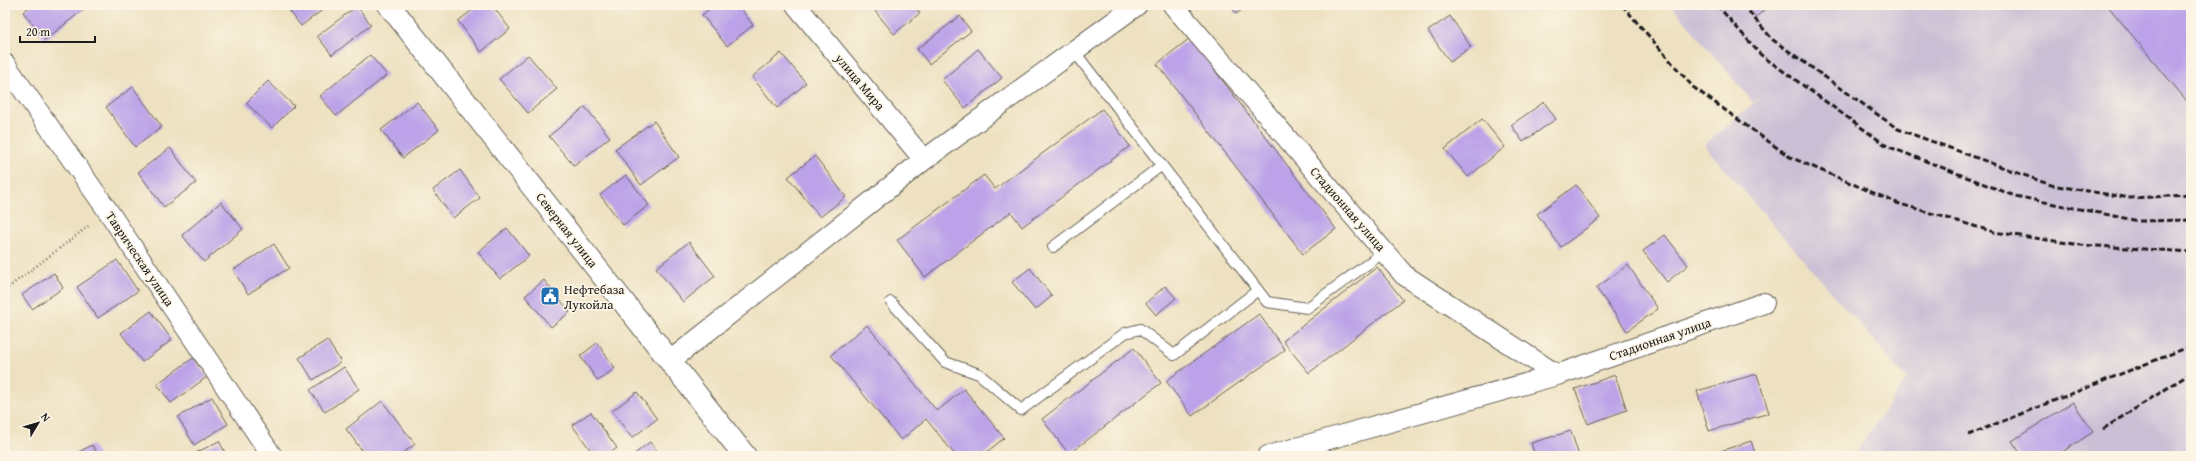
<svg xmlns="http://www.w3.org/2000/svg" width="2196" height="461" font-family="'Gentium Book Plus',serif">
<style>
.industrial{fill:#cbbfd5}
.building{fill:#bca2e8}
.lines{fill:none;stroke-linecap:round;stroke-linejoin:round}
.service-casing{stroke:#666156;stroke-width:12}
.minor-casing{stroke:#666156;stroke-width:22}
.tertiary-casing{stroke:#666156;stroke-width:24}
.path{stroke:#666156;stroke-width:2.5;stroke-dasharray:1 3;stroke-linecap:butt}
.service{stroke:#fff;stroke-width:10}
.minor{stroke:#fff;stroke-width:20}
.tertiary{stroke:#fff;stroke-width:22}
.rail{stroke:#1c1c1c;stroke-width:3;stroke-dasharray:6 3;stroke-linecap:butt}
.labels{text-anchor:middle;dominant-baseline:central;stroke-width:3.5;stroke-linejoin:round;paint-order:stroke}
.street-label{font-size:13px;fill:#1c1c1c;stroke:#fcf5e5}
.poi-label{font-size:13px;fill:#1c1c1c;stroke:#fcf5e5;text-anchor:start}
</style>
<rect width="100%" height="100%" fill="#fcf5e5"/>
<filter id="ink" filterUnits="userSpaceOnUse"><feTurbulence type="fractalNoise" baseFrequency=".025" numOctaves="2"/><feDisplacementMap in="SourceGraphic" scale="8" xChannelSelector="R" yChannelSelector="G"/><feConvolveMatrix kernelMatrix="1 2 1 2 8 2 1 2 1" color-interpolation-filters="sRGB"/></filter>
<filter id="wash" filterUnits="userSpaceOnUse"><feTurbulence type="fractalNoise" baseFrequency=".012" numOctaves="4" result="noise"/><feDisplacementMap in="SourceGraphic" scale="16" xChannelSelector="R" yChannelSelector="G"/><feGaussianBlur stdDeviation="0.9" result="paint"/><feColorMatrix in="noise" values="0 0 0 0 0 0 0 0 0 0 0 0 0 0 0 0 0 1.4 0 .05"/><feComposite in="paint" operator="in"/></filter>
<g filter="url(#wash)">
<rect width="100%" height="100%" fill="#eee1c1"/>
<path class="industrial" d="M 1671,5 L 2191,5 L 2191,456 L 1853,456 L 1907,379 L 1704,145 L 1769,90 L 1753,102 Z"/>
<g id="blocks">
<path class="building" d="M 32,5 L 81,5 L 84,9 L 45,40 L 23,12 Z
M 285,5 L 329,5 L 301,26 Z
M 479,5 L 492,5 L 510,29 L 481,52 L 458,21 Z
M 714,5 L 738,5 L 753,25 L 727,46 L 702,15 Z
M 870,5 L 913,5 L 920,13 L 894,34 Z
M 1231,5 L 1249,5 L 1236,14 Z
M 1745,5 L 1770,5 L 1756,17 Z
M 2107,5 L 2191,5 L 2191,106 Z
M 357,6 L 371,25 L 332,55 L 317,36 Z
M 960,16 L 971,31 L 929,64 L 917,49 Z
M 1450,16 L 1471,47 L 1450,62 L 1428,31 Z
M 1190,38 L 1336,229 L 1303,254 L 1157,64 Z
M 978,49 L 1002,78 L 965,108 L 942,80 Z
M 781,53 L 806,83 L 777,108 L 752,77 Z
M 370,55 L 387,75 L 336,116 L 320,96 Z
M 528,55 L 557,89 L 528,113 L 499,79 Z
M 268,81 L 294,106 L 272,128 L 246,103 Z
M 133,87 L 162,127 L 135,147 L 106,107 Z
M 417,102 L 439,130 L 403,158 L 381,130 Z
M 1544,102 L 1556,119 L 1523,142 L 1511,125 Z
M 585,107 L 610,137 L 574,166 L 549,136 Z
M 1102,109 L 1130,146 L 1022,227 L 1011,212 L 925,277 L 897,240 L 984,175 L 995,189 Z
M 1482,119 L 1505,147 L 1468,177 L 1445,149 Z
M 654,121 L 679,157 L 641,185 L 615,149 Z
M 170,148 L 196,183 L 164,207 L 138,172 Z
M 815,156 L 846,197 L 820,217 L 788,177 Z
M 460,170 L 480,198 L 453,218 L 433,190 Z
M 626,175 L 649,205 L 623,225 L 600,195 Z
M 1576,185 L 1600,218 L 1561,247 L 1537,214 Z
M 221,202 L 243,229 L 204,262 L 182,235 Z
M 507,228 L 529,256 L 500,279 L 478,252 Z
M 1665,235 L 1688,265 L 1667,282 L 1643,251 Z
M 689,242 L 715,276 L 683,302 L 656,268 Z
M 274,244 L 289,268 L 248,294 L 233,270 Z
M 117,260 L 138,291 L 98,318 L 77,287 Z
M 1628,265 L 1658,309 L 1627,331 L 1596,288 Z
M 1377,267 L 1403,300 L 1309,373 L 1283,341 Z
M 1030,268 L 1052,296 L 1035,310 L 1012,282 Z
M 54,273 L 63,288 L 32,309 L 22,295 Z
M 544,280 L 570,312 L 551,327 L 525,296 Z
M 1165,286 L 1176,298 L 1156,315 L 1146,303 Z
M 151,311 L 172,340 L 142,362 L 121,333 Z
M 1259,314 L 1285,350 L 1192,416 L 1166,381 Z
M 867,325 L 937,411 L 964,389 L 1004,438 L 982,456 L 956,456 L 926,419 L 901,440 L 831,355 Z
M 327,340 L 341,362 L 313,380 L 299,358 Z
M 597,343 L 615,368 L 598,381 L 580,356 Z
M 1134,348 L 1161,383 L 1069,454 L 1042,419 Z
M 193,358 L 207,377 L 171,403 L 157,384 Z
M 344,367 L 359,389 L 325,412 L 310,390 Z
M 1757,374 L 1769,413 L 1709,431 L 1697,391 Z
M 1615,375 L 1627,410 L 1588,424 L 1575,389 Z
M 637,392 L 657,419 L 632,438 L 612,411 Z
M 212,397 L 228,424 L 194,445 L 178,417 Z
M 382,401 L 415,444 L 399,456 L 366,456 L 346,429 Z
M 2073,402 L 2093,432 L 2056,456 L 2022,456 L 2012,441 Z
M 591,412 L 617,448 L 606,456 L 595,456 L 572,425 Z
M 1571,431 L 1579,456 L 1535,456 L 1531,443 Z
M 219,441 L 227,456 L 190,456 Z
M 1751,441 L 1756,456 L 1705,456 Z
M 650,442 L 661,456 L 632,456 Z
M 92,445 L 99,456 L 71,456 Z"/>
</g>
</g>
<g filter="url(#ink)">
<use href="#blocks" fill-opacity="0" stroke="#666156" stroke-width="1"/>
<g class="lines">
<defs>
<path id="service" d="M 1074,51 L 1267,302 L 1307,308 L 1384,252
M 1053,247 L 1162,165
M 891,302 L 945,362 L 979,374 L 1021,410 L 1125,333 L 1140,329 L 1174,355 L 1258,290"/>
<path id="minor" d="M 796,5 L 924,160
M 1173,5 L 1404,275 L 1557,375
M 5,64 L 108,211 L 272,456
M 670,361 L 924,160 L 1137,5
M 1268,456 L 1557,375 L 1764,303"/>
<path id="tertiary" d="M 389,5 L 745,456"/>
</defs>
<use href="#service" class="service-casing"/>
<use href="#minor" class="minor-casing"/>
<use href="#tertiary" class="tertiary-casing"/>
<path class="path" d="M 5,290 L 90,225
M 5,453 L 7,456"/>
<use href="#service" class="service"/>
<use href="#minor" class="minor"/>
<use href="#tertiary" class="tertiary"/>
<path class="rail" d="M 1622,5 L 1693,87 L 1790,157 L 1897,203 L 1994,232 L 2081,245 L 2191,252
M 1717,5 L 1761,55 L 1887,146 L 2015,196 L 2139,221 L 2191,220
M 1743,5 L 1773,40 L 1898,129 L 2051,185 L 2130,198 L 2191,195
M 2103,429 L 2191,373
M 1968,435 L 2191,346"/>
</g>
</g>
<defs>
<symbol id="civic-square" viewBox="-11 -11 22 22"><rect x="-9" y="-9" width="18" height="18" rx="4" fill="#1f6fb2" stroke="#fcf5e5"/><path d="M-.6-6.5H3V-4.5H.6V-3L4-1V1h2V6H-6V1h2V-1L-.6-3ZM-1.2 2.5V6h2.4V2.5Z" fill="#fff"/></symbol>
</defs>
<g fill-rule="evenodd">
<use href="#civic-square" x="539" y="285" width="22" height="22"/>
</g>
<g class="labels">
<g class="street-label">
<text transform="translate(860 82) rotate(50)">улица Мира</text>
<text transform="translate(1348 209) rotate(49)">Стадионная улица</text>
<text transform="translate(567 230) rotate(52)">Северная улица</text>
<text transform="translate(140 259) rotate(56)">Таврическая улица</text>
<text transform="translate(1660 339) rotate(-19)">Стадионная улица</text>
</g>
<g class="poi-label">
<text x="564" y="289">Нефтебаза<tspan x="564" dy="15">Лукойла</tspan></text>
</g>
</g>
<rect width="2196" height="461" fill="none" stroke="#fcf5e5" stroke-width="20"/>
<g transform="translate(38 423) rotate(52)" stroke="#fcf5e5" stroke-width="3" paint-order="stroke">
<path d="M0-3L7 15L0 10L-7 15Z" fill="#1c1c1c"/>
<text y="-6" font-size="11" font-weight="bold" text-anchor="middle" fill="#1c1c1c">N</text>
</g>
<path d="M20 36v6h75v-6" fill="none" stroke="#1c1c1c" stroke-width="2"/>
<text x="26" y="36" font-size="12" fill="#1c1c1c" stroke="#fcf5e5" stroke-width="3" paint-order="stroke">20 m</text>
</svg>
